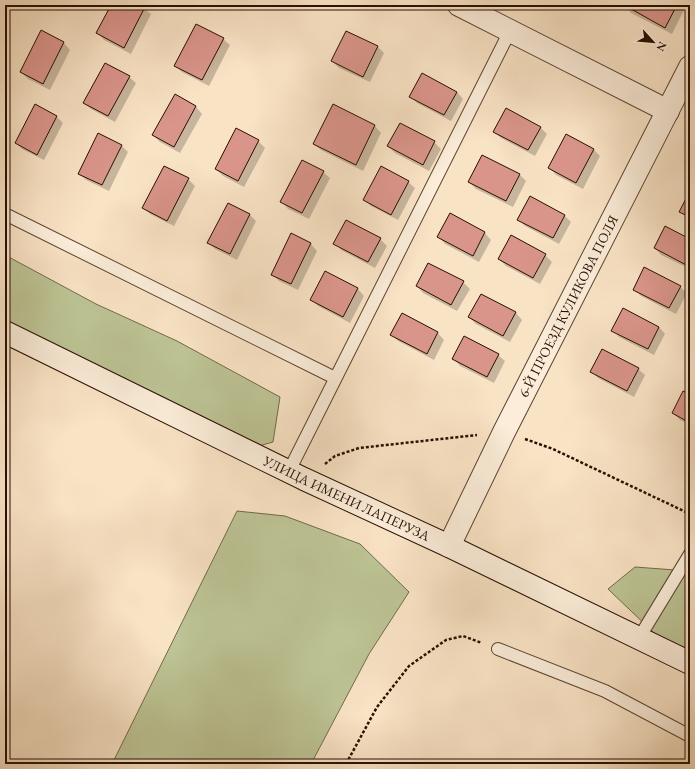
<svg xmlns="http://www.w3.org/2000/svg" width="695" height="769" font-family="'EB Garamond',serif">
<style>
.green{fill:#bdc495;stroke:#726a4a}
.shadow{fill:#0003}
.building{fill:#da958b;stroke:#280f00}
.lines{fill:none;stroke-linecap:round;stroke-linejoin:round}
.lane-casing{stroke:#5c4431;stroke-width:14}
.street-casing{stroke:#5c4431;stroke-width:24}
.secondary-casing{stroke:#280f00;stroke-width:24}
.path{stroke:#280f00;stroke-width:2.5;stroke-dasharray:3 2;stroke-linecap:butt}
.lane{stroke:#fbedd9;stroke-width:12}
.street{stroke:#fbedd9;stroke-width:22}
.secondary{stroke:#fbedd9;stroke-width:22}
.labels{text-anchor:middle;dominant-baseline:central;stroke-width:3.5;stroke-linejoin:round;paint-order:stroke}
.street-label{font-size:14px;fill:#280f00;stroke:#fbedd9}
</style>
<rect width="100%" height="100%" fill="#f9e3c5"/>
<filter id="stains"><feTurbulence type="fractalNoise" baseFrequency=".005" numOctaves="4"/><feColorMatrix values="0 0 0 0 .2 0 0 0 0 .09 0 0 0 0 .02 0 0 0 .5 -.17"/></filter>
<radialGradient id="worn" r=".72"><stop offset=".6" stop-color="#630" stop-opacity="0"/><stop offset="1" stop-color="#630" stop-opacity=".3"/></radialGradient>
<path class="green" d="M 5,255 L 96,304 L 177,341 L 280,397 L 273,442 L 252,448 L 5,327 Z
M 237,511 L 285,516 L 360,544 L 409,592 L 369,654 L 311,764 L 112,764 Z
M 635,567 L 675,570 L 690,577 L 690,659 L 675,653 L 608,589 Z"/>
<path class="shadow" d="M 112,5 L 139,5 L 151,14 L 131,54 L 104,40 L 98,33 Z
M 199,5 L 214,5 L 211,11 Z
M 625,5 L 682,5 L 685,8 L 672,34 L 631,13 Z
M 42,32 L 64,43 L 70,50 L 50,90 L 28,79 L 21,72 Z
M 223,39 L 230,45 L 209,86 L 182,72 L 175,66 Z
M 377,46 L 384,53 L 370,82 L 339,68 L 332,61 Z
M 423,74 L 457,92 L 463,99 L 451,121 L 417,103 L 411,96 Z
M 129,77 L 136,83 L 115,122 L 91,109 L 84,103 Z
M 175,96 L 196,107 L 202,114 L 180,153 L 160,142 L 153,135 Z
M 333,106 L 375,126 L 381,133 L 363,171 L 321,150 L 314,144 Z
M 56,116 L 63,123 L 44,160 L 22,149 L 16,143 Z
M 400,124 L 434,142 L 441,149 L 429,171 L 395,153 L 388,146 Z
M 540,127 L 547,134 L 535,156 L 501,138 L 494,132 Z
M 258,141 L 265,148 L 244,187 L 223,176 L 216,169 Z
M 121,145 L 128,152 L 109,191 L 86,180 L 80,174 Z
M 594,150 L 600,156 L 583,189 L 556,175 L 550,168 Z
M 323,172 L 330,178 L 309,219 L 288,209 L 282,202 Z
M 520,175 L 526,181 L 513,207 L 476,189 L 469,182 Z
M 188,179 L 195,186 L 174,226 L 150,214 L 144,208 Z
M 408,182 L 415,188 L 398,220 L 371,206 L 364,200 Z
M 690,193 L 690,220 L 681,212 Z
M 228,204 L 250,215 L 256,221 L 237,260 L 215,249 L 209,243 Z
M 451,215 L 485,233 L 491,240 L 479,262 L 445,244 L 439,237 Z
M 564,215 L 571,222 L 559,244 L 525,226 L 519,220 Z
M 292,235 L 311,244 L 317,251 L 298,290 L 279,281 L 272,274 Z
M 380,239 L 387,246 L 375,268 L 341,250 L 335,243 Z
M 690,240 L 690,269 L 661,255 L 655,248 Z
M 545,255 L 552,262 L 540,284 L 506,266 L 499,259 Z
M 325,272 L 358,289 L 364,296 L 350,323 L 318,306 L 311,299 Z
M 463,282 L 470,289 L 457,311 L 423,293 L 417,286 Z
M 680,287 L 687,293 L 676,314 L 641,296 L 634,289 Z
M 481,295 L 516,313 L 522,320 L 510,342 L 476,324 L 469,317 Z
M 402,315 L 438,333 L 444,340 L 434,360 L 398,341 L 392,335 Z
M 659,327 L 665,334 L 654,355 L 619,337 L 613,330 Z
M 498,355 L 505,361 L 494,383 L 460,366 L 454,359 Z
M 638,369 L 645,375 L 634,397 L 598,378 L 592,372 Z
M 690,395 L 690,425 L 680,420 L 673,413 Z"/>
<path class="building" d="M 111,5 L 141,5 L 145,7 L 124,48 L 96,33 Z
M 624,5 L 677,5 L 665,28 Z
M 196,24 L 224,38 L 202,80 L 174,66 Z
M 41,30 L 64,42 L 43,84 L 20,72 Z
M 346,31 L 378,46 L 363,77 L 331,61 Z
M 105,63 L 130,76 L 108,116 L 83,103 Z
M 422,73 L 457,92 L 444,115 L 409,97 Z
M 175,94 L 196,106 L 174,147 L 152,135 Z
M 35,104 L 57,116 L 37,155 L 15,143 Z
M 333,104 L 375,125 L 356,165 L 313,144 Z
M 506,108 L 541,127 L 528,150 L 493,132 Z
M 400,123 L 435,141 L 423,165 L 387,146 Z
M 236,128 L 259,140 L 238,181 L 215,169 Z
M 98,133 L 122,145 L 102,185 L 78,174 Z
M 566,134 L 594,149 L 576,183 L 548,168 Z
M 482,155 L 520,174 L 506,201 L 468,182 Z
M 302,160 L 324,171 L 302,213 L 280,202 Z
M 164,166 L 189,178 L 167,221 L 142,208 Z
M 381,166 L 409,181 L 391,215 L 363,200 Z
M 690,191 L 690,217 L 679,212 Z
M 530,196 L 565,215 L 553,238 L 517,220 Z
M 228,203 L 250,214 L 230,254 L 207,243 Z
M 450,213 L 485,232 L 473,256 L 437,237 Z
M 346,220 L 381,238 L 368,262 L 333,244 Z
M 665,226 L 690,239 L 690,267 L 654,248 Z
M 291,233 L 311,243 L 291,284 L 271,275 Z
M 511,235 L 546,254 L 533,278 L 498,259 Z
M 428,263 L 464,281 L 451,305 L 416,286 Z
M 644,267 L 681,286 L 669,308 L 633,290 Z
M 325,271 L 358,288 L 343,317 L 310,300 Z
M 481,294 L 516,312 L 503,336 L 468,317 Z
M 623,308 L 659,327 L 648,349 L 611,331 Z
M 402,313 L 438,332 L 427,354 L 390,335 Z
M 464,336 L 499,354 L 487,377 L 452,359 Z
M 602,349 L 639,368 L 627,391 L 590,372 Z
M 683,391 L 690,394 L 690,423 L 672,413 Z"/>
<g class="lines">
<defs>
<path id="lane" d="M 5,214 L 335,378
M 289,471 L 510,31
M 639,638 L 690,554
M 498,649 L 605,691 L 690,736"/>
<g id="street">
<path d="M 459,5 L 668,111"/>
<path id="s1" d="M 449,546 L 504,432 L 690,67"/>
</g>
<g id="secondary">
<path id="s2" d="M 5,332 L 304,479 L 449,546 L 690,663"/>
</g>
</defs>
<use href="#lane" class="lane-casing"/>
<use href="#street" class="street-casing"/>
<use href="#secondary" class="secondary-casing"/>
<path class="path" d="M 525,439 L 553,449 L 690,514
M 325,464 L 335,456 L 359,448 L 477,435
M 346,764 L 377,707 L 409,666 L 446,640 L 463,636 L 482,643"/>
<use href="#lane" class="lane"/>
<use href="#street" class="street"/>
<use href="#secondary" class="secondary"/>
</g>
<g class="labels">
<g class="street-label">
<text stroke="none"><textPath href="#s1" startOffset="268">6-Й ПРОЕЗД КУЛИКОВА ПОЛЯ</textPath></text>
<text stroke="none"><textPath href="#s2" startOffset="380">УЛИЦА ИМЕНИ ЛАПЕРУЗА</textPath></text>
</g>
</g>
<rect width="695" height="769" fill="none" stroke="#f9e3c5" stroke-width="20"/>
<rect x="6" y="6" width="683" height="757" fill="none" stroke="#280f00" stroke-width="2"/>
<rect x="10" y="10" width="675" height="749" fill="none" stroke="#280f00"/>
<g transform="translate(653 42) rotate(117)" stroke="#fbedd9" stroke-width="3" paint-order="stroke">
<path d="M0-3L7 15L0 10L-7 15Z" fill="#280f00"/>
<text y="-6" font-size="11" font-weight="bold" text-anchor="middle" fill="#280f00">N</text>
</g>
<rect width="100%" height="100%" filter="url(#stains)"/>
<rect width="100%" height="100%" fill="url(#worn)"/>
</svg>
